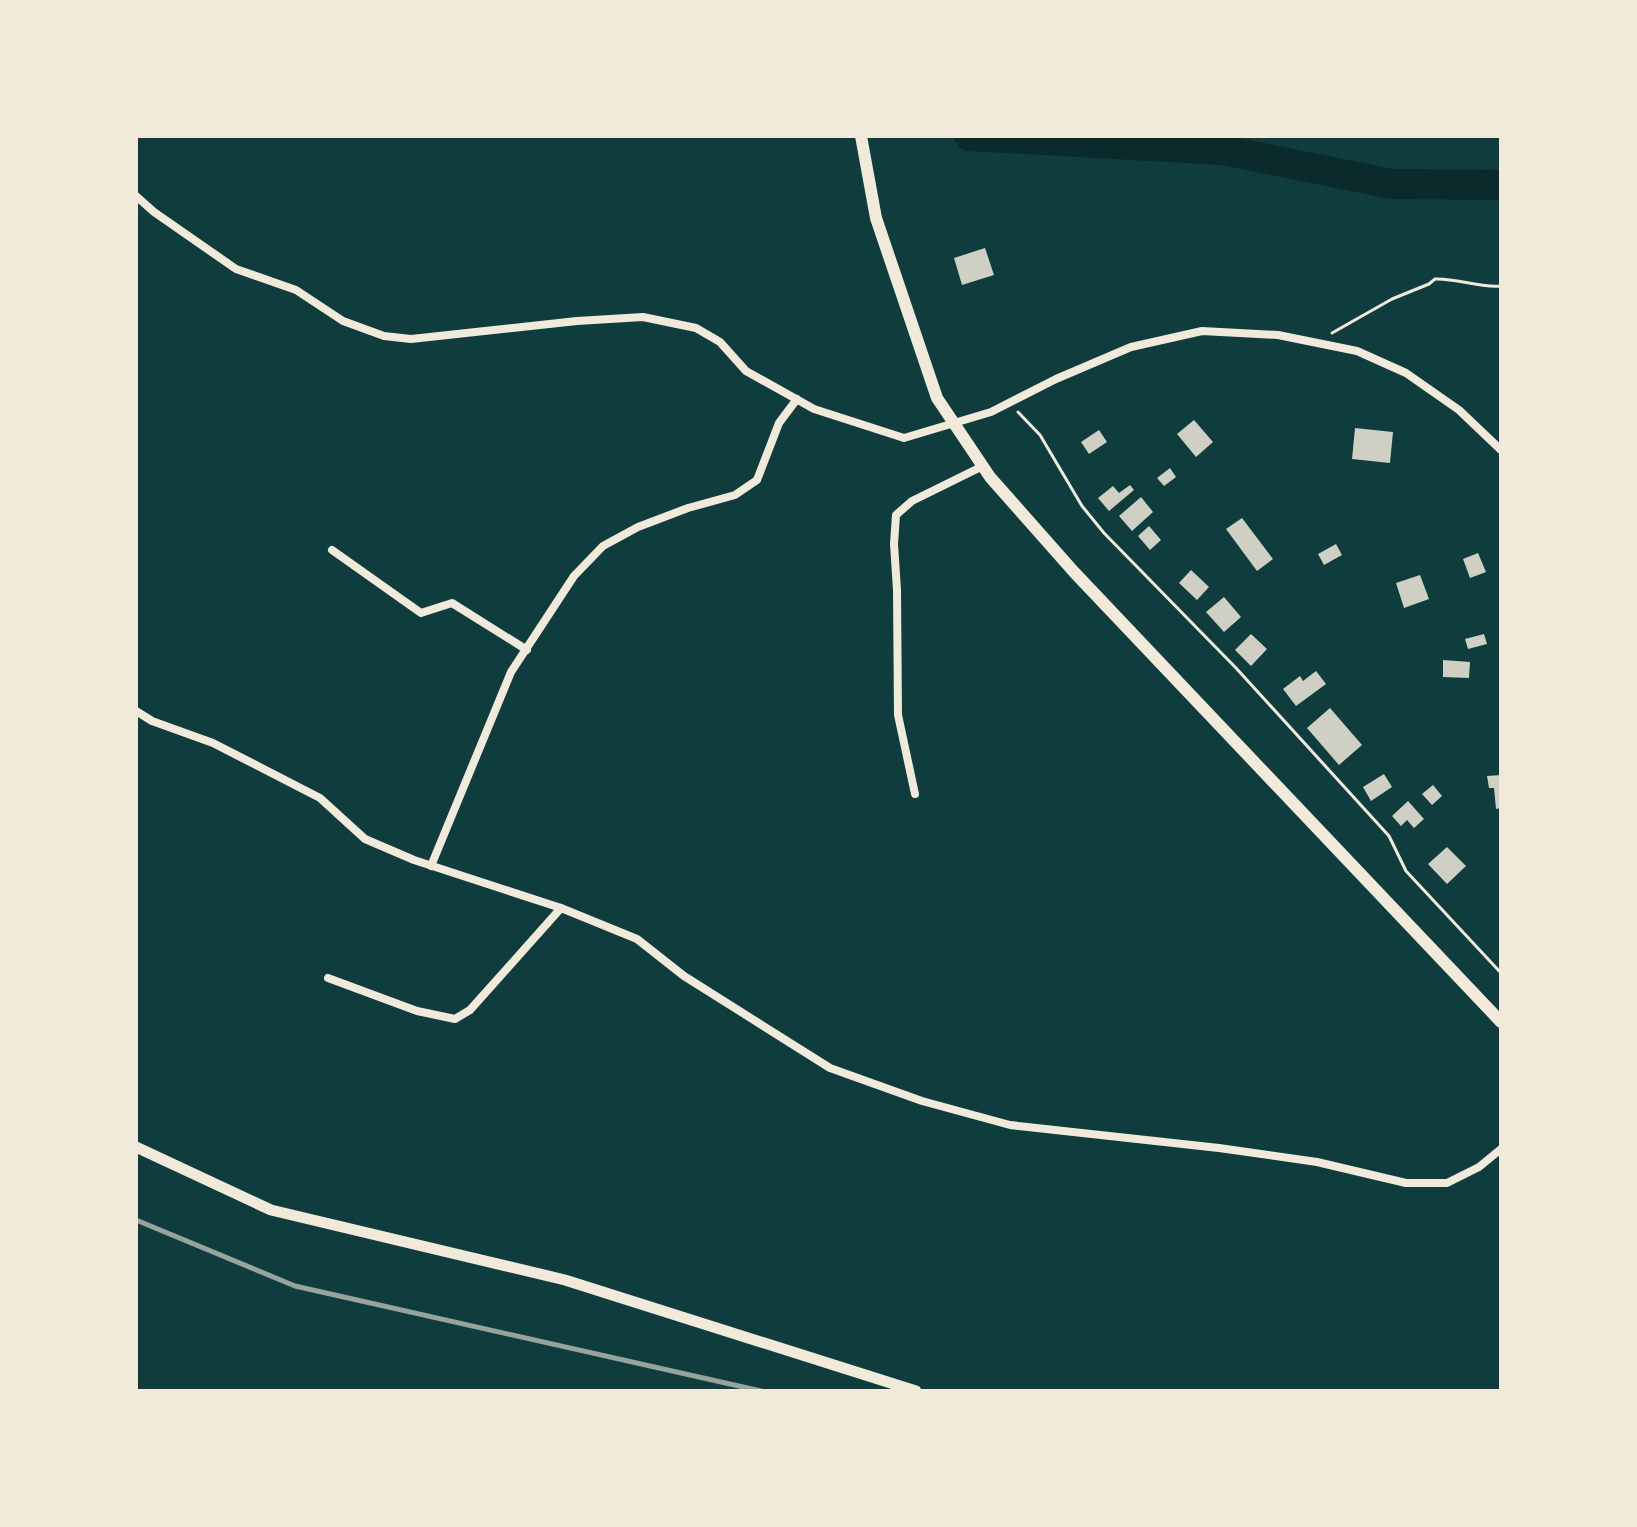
<svg xmlns="http://www.w3.org/2000/svg" width="1637" height="1527" font-family="Literata,serif">
<style>
.lines{fill:none;stroke-linecap:round;stroke-linejoin:round}
.river{stroke:#0a2a2b;stroke-width:30}
.building{fill:#cfcfc3}
.path{stroke:#f1e9da;stroke-width:3}
.minor{stroke:#f1e9da;stroke-width:8}
.secondary{stroke:#f1e9da;stroke-width:11}
.primary{stroke:#f1e9da;stroke-width:12}
.rail{stroke:#97a49c;stroke-width:5}
</style>
<rect width="100%" height="100%" fill="#0f3d3e"/>
<g class="lines">
<path class="river" d="M 969,136 L 1223,150 L 1392,184 L 1501,185"/>
</g>
<path class="building" d="M 985,248 L 994,275 L 962,285 L 954,258 Z
M 1194,420 L 1213,442 L 1196,457 L 1177,434 Z
M 1355,428 L 1393,432 L 1390,463 L 1352,459 Z
M 1099,430 L 1107,442 L 1089,454 L 1081,442 Z
M 1170,468 L 1176,477 L 1164,486 L 1157,478 Z
M 1130,485 L 1134,490 L 1109,511 L 1098,498 L 1113,486 L 1119,493 Z
M 1141,497 L 1153,512 L 1132,531 L 1119,516 Z
M 1242,518 L 1273,559 L 1257,571 L 1226,529 Z
M 1149,526 L 1161,540 L 1150,550 L 1138,536 Z
M 1336,544 L 1342,555 L 1324,565 L 1318,554 Z
M 1478,553 L 1486,572 L 1470,578 L 1463,559 Z
M 1191,570 L 1209,587 L 1197,600 L 1179,583 Z
M 1420,575 L 1429,599 L 1404,608 L 1396,583 Z
M 1224,597 L 1241,617 L 1224,632 L 1206,612 Z
M 1251,634 L 1267,649 L 1251,666 L 1235,650 Z
M 1484,634 L 1487,644 L 1468,649 L 1465,639 Z
M 1443,660 L 1470,662 L 1469,678 L 1443,677 Z
M 1316,671 L 1326,684 L 1296,706 L 1283,689 L 1300,676 L 1303,681 Z
M 1330,708 L 1362,745 L 1339,765 L 1307,728 Z
M 1384,774 L 1392,787 L 1371,801 L 1363,787 Z
M 1501,775 L 1501,808 L 1496,809 L 1494,788 L 1489,788 L 1487,776 Z
M 1433,785 L 1442,796 L 1432,805 L 1422,794 Z
M 1408,801 L 1424,819 L 1414,828 L 1407,820 L 1401,826 L 1392,816 Z
M 1447,847 L 1466,866 L 1447,884 L 1428,864 Z"/>
<g class="lines">
<path class="path" d="M 1332,333 L 1392,299 L 1429,284 L 1435,279 C 1457,278 1478,288 1501,286
M 1018,412 L 1040,435 L 1082,506 L 1104,533 L 1236,668 L 1389,836 L 1406,871 L 1501,973"/>
<path class="minor" d="M 136,196 L 154,212 L 236,269 L 296,290 L 343,321 L 384,336 L 411,339 L 577,321 L 643,317 L 696,328 L 720,342 L 746,371 L 814,409 L 904,438 L 991,412 L 1056,379 L 1131,347 L 1202,331 L 1278,335 L 1357,351 L 1406,373 L 1459,410 L 1501,450
M 332,550 L 421,613 L 452,603 L 527,650
M 136,711 L 152,721 L 213,743 L 320,798 L 365,839 L 414,860 L 561,908 L 637,939 L 684,976 L 830,1068 L 922,1101 L 1010,1125 L 1219,1148 L 1317,1162 L 1406,1183 L 1447,1183 L 1479,1167 L 1501,1149
M 915,794 L 898,715 L 897,590 L 894,544 L 896,515 L 912,501 L 983,466
M 431,866 L 511,672 L 574,576 L 603,546 L 638,527 L 688,508 L 735,495 L 757,480 L 779,423 L 797,399
M 328,978 L 417,1011 L 455,1019 L 470,1010 L 561,908"/>
<path class="secondary" d="M 136,1147 L 271,1210 L 565,1280 L 916,1391"/>
<path class="primary" d="M 861,136 L 876,218 L 937,398 L 990,477 L 1074,572 L 1501,1022"/>
<path class="rail" d="M 136,1220 L 295,1286 L 761,1391"/>
</g>
<rect width="1637" height="1527" fill="none" stroke="#f1e9da" stroke-width="276"/>
</svg>
